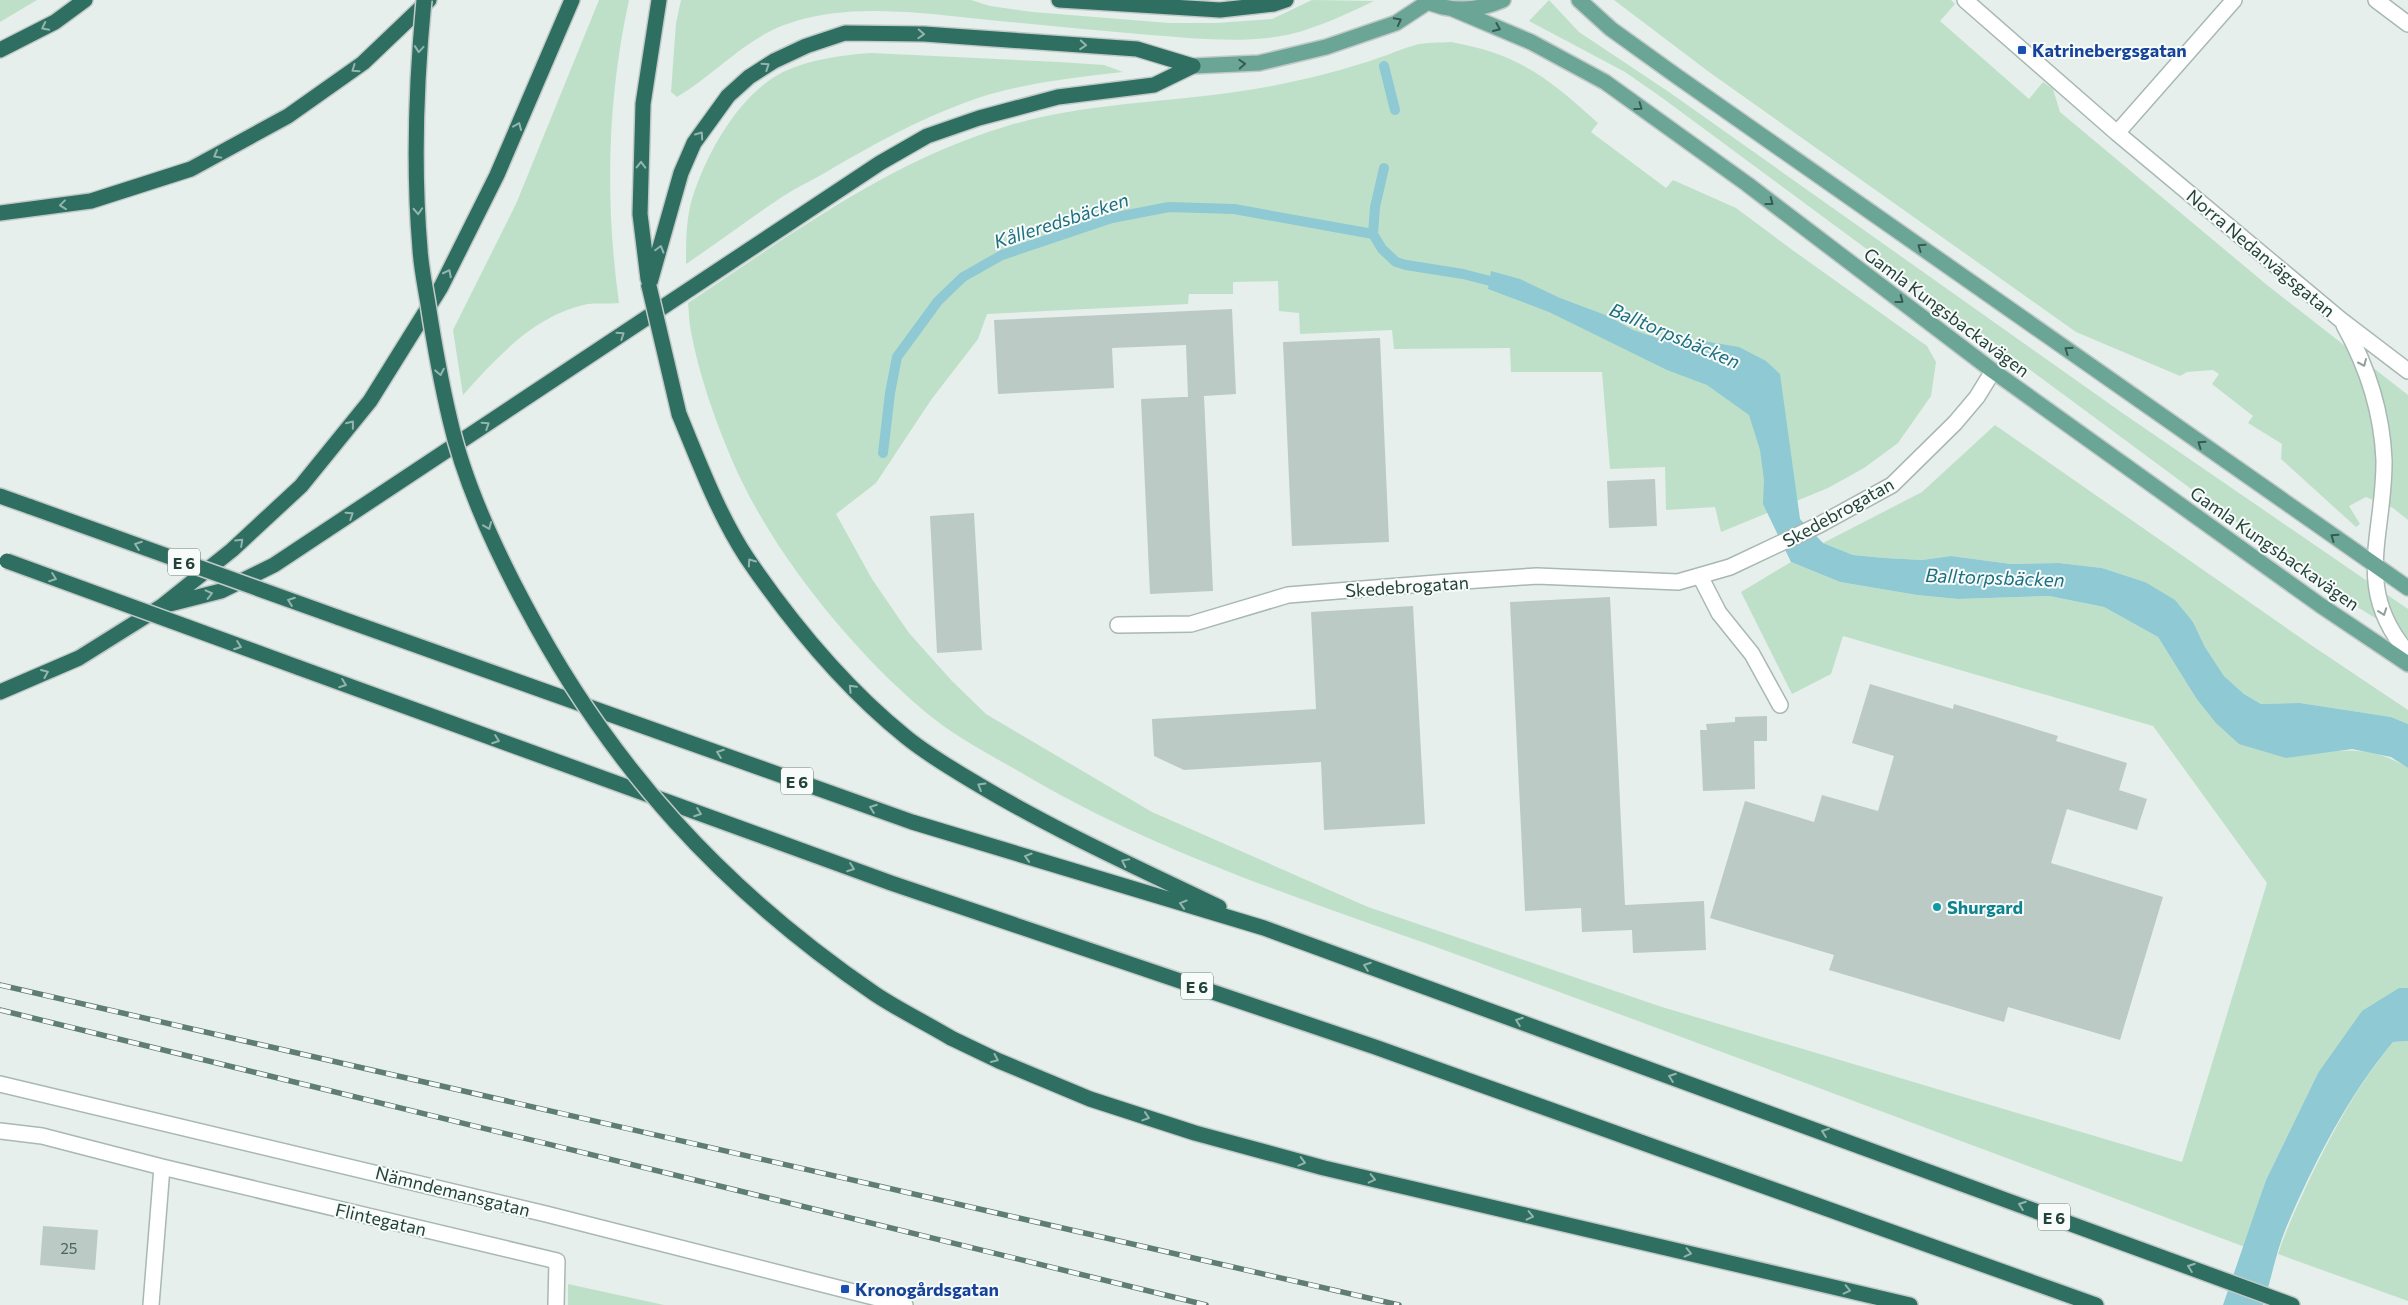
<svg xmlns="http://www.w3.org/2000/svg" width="2408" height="1305" font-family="Commissioner,sans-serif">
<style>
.green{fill:#bfe0c8}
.water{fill:#8ec9d4}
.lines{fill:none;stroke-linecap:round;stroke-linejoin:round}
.stream{stroke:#8ec9d4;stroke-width:10}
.building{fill:#bbcac4}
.minor-casing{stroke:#a8b8b2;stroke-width:18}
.major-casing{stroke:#c2cac8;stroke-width:18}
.highway-casing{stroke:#c2cac8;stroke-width:18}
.minor{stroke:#fff;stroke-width:15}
.major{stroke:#6aa596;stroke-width:15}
.highway{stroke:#2f6f62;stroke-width:15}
.rail-casing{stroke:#5f7d75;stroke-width:5.5}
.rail{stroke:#f7fbf9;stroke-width:4;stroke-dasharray:11;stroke-linecap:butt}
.highway-bridge-casing{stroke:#c2cac8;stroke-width:18;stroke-linecap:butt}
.highway-bridge{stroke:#2f6f62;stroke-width:15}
.oneway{stroke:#365b51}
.oneway2{stroke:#93b5ae}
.oneway3{stroke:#92a09c}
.transit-dot{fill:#1a4fb4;stroke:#f7fbf9;stroke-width:2}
.culture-dot{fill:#0f9aa8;stroke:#f7fbf9;stroke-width:2}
.labels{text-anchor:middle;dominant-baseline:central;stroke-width:4;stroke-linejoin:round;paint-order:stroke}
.number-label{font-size:15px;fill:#4a645c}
.shield{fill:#f7fbf9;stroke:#637a73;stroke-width:1}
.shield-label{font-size:16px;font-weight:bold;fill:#24423a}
.transit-label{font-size:18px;font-weight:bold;fill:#164399;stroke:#f7fbf9;text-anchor:start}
.street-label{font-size:18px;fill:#24423a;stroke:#f7fbf9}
.culture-label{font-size:18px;font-weight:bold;fill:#0d838f;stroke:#f7fbf9;text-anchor:start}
.water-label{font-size:19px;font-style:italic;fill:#1c6f80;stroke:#f7fbf9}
</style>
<rect width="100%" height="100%" fill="#e6efeb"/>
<path class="green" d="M 0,0 L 37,0 L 0,22 Z
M 599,0 L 629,0 C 607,100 605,202 619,303 C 609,304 598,303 588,304 C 536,314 497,357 463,395 L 453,330 L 516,204 Z
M 681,0 L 971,0 L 990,6 L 1033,12 L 1169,23 L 1216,23 L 1272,19 L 1312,0 L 1374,1 C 1342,16 1310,32 1275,37 C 1233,43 1192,38 1150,35 C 1090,30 1030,24 970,18 C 912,12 847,4 790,23 C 746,37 716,74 677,97 L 671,92 L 676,23 Z
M 1549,0 L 1579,32 L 1669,92 L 2121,412 L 2408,609 L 2408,638 L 2349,602 L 2221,511 L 1661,97 L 1625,72 L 1529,21 Z
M 1614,0 L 1951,0 L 1955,4 L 1940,21 L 2029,99 L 2043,82 L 2053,89 L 2060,112 L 2267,285 L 2408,395 L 2408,520 L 2393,508 L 2366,497 L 2349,506 L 2360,524 L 2356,527 L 2281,459 L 2282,444 L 2248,423 L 2253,416 L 2212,384 L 2219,374 L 2213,370 L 2187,372 L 2180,376 L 2076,332 L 1709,72 Z
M 1451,42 C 1519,54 1548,78 1598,123 L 1591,132 L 1666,188 L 1673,180 L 1736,208 L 1791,249 L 1927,346 L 1936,362 L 1931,396 L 1898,443 L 1864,468 L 1828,488 L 1721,532 L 1715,507 L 1666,510 L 1665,467 L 1610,469 L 1602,372 L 1511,372 L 1510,348 L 1394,349 L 1392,330 L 1300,334 L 1299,313 L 1279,311 L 1278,281 L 1233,282 L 1233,294 L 1189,294 L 1188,304 L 987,314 L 978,339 L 931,400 L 876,483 L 836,514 L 872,579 L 909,633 L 952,681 L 986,714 L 1152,812 L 1368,907 L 1662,1007 L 2182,1162 L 2267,883 L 2153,726 L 1843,636 L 1831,674 L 1792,694 L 1741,592 L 1791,562 L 1840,582 L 1917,595 L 1958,599 L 2049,596 L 2104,607 L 2158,637 L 2196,698 L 2286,758 C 2331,751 2367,742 2408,768 L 2408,988 L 2399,988 L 2318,1073 L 2266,1180 L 2245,1247 C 1990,1152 1735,1056 1480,963 C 1324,906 1162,857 1020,772 C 987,753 952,735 923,710 C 849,647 770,549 732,460 C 715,420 699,375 691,332 C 689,322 689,313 688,303 C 789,236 889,161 1007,126 C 1093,100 1185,103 1272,86 C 1302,80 1331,73 1360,64 C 1378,59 1396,51 1415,45 C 1426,42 1440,43 1451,42 Z
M 872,53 L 1059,62 L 1104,65 L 1123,72 C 1070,78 1014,84 964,103 C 916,121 872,145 828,171 C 813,180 797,187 782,197 C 750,218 719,242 686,264 C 686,242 686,220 692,199 C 706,154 739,94 783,72 C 811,59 842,55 872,53 Z
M 1995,425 L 2308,643 L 2408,710 L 2408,724 L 2391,717 L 2300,703 L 2261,704 L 2244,694 L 2224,676 L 2205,647 L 2193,622 L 2145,582 L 2102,568 L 2059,563 L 2011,564 L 1951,556 L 1922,560 L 1885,558 L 1853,555 L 1823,543 L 1922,492 Z
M 2408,1041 L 2408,1301 L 2278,1254 C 2287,1227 2299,1202 2311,1176 C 2334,1129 2359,1083 2393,1042 Z
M 568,1284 L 664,1305 L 568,1305 Z"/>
<path class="water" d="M 1491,271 L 1520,279 L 1560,298 L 1608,316 L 1633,330 L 1666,341 L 1703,341 L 1739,347 L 1766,361 L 1780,374 L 1800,519 L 1823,543 L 1853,555 L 1885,558 L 1922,560 L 1951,556 L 2011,564 L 2059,563 L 2102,568 L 2145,582 L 2175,600 L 2193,622 L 2205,647 L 2224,676 L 2244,694 L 2261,704 L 2300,703 L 2391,717 L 2408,724 L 2408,768 L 2391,757 L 2352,749 L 2286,758 L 2239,744 L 2216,723 L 2196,698 L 2158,637 L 2104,607 L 2049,596 L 1958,599 L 1917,595 L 1840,582 L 1791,562 L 1763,504 L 1764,480 L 1760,450 L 1749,415 L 1707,385 L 1667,370 L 1549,312 L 1488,289 Z
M 2399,988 L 2408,988 L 2408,1041 L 2393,1042 C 2348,1096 2313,1164 2286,1228 C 2276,1252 2271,1280 2263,1305 L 2223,1305 L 2266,1180 L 2318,1073 L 2362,1011 Z"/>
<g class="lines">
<path class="stream" d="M 1384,66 L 1395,110
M 1384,168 L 1375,207 L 1373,234 L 1382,249 L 1396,262 L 1406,265 L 1463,274 L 1502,284
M 883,453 L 890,393 L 897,357 L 938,301 L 963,277 L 1002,255 L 1112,218 L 1169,207 L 1234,209 L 1373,234"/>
</g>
<path class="building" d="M 1232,309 L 1236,394 L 1188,397 L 1186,345 L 1112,348 L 1114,388 L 998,394 L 994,320 Z
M 1380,338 L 1389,542 L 1292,546 L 1283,342 Z
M 1204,396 L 1213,591 L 1150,594 L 1141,399 Z
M 1655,479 L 1657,526 L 1609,528 L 1607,481 Z
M 974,513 L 982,650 L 937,653 L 930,516 Z
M 1610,597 L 1625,905 L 1704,901 L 1706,950 L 1633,953 L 1632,930 L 1582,932 L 1581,908 L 1525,911 L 1510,602 Z
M 1413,606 L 1425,824 L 1324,830 L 1321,762 L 1184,770 L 1154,756 L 1152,719 L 1316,709 L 1311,612 Z
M 1870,684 L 1953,709 L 1954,704 L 2058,736 L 2056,741 L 2127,763 L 2119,790 L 2147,799 L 2137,830 L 2067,809 L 2051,863 L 2163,897 L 2120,1040 L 2008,1007 L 2004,1022 L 1829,970 L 1834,955 L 1710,918 L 1745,801 L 1814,822 L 1822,795 L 1878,811 L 1894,756 L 1852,743 Z
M 1767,716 L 1767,741 L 1754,741 L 1755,789 L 1703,791 L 1700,730 L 1707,730 L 1706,724 L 1735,722 L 1735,717 Z
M 43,1226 L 98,1230 L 95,1270 L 40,1265 Z"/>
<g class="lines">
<defs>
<path id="minor" d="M 1965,0 L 2117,133 L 2341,320 L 2408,371
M 2376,0 L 2408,24
M 2117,133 L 2234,0
M 2344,325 C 2368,368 2382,411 2384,460 C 2385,534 2352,588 2408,653
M 1700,576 L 1719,613 L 1752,654 L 1780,705
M 1118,625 L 1191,624 L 1288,595 L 1449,582 L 1537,576 L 1678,582 L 1730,567 L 1819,525 L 1892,485 L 1955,423 L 1977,397 L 1993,371
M 0,1084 L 546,1214 L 905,1305
M 0,1131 L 42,1136 L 162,1167 L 557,1261 L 556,1305
M 151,1305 L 162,1167"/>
<path id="major" d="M 1424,0 C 1449,13 1478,11 1503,0
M 1579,0 L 1611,29 L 1675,75 L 2408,588
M 1453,9 L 1531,42 L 1605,82 L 1747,184 L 1993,371 L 2320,605 L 2408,664
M 1193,66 L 1259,63 L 1326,47 L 1396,23 L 1428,2"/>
<path id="highway" d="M 1059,0 L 1220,10 L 1274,4 L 1286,0
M 0,50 L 55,22 L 85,0
M 0,213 L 91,201 L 191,169 L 288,116 L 363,63 L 429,0
M 648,279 L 640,214 L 643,104 L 659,0
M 649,286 L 681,173 L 694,143 L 728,96 L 749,77 L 774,61 L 806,46 L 845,33 L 924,34 L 1137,49 L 1193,66
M 679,414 C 699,462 718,514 747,558 C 792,624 844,687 906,737 C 928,755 954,770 979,785 C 1056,831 1138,868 1219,907
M 0,496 L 31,507
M 162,606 L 221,591 L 274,565 L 880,163 L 927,136 L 979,118 L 1058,97 L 1154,85 L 1193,66
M 337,617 L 912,822 L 1264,928 L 2292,1305
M 297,667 L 891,883 L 1375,1047 L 2096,1305
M 0,692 L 79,658 L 162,606 L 232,550 L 301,486 L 370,401 L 441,287 L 497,175 L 572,0
M 951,1038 L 999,1061 L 1090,1099 L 1195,1133 L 1324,1168 L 1910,1305"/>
</defs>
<use href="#minor" class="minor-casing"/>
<use href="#major" class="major-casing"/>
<use href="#highway" class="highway-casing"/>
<use href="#minor" class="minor"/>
<use href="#major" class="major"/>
<use href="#highway" class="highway"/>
<defs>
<path id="rail" d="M 0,985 L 1399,1305
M 0,1010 L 1206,1305"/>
</defs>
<use href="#rail" class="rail-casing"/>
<use href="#rail" class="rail"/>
<defs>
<path id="highway-bridge" d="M 424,0 C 416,83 413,166 420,249 C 421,267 425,286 428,304 C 434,343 441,382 450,420 C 464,482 495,549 525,605 C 611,768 723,890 875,994 C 899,1010 926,1023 951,1038
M 649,286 L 679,414
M 31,507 L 337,617
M 7,561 L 297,667"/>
</defs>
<use href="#highway-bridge" class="highway-bridge-casing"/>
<use href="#highway-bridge" class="highway-bridge"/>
</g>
<defs><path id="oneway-chevron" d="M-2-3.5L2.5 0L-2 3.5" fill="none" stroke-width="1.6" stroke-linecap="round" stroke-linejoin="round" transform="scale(1.25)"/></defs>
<g class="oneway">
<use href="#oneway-chevron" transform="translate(1398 21) rotate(-28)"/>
<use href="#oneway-chevron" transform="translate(1497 28) rotate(23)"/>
<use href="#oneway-chevron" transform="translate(1242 64) rotate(-3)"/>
<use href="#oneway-chevron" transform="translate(1639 107) rotate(36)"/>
<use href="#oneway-chevron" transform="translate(1770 202) rotate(37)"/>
<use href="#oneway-chevron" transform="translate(1921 247) rotate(-145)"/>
<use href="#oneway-chevron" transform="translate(1900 300) rotate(37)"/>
<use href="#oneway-chevron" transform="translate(2068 350) rotate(-145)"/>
<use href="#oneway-chevron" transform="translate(2201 444) rotate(-145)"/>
<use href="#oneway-chevron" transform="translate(2334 537) rotate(-145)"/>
</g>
<g class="oneway2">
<use href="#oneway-chevron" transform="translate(45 27) rotate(153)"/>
<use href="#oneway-chevron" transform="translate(921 34) rotate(3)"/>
<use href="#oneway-chevron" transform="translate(1083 45) rotate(4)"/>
<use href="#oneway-chevron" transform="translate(419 49) rotate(95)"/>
<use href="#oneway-chevron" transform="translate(766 66) rotate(-34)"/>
<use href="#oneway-chevron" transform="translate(355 69) rotate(145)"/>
<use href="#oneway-chevron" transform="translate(518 126) rotate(-67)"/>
<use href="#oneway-chevron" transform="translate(700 135) rotate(-55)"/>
<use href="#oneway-chevron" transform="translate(217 155) rotate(151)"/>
<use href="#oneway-chevron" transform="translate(641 165) rotate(-89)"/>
<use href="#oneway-chevron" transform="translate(63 205) rotate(173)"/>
<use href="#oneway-chevron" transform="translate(418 211) rotate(87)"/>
<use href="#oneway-chevron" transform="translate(660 249) rotate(-74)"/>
<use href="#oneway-chevron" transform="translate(448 273) rotate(-63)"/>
<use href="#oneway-chevron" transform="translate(621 335) rotate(-34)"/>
<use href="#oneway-chevron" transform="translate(440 372) rotate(79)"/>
<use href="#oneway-chevron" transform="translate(351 424) rotate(-51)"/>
<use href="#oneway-chevron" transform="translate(486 425) rotate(-33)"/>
<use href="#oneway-chevron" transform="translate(350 515) rotate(-33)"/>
<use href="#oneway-chevron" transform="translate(488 526) rotate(67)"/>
<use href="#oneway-chevron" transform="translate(240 542) rotate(-43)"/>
<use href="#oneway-chevron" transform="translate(138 545) rotate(-160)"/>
<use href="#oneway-chevron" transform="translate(751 562) rotate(-125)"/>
<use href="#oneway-chevron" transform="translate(53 578) rotate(20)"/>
<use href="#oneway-chevron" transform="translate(209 594) rotate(-14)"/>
<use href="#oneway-chevron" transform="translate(291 601) rotate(-160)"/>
<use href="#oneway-chevron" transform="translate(238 646) rotate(20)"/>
<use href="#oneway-chevron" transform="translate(45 673) rotate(-23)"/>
<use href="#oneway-chevron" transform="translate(343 684) rotate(20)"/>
<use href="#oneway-chevron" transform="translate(852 688) rotate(-134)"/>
<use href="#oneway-chevron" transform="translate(496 740) rotate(20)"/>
<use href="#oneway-chevron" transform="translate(720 753) rotate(-160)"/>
<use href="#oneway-chevron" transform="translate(981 786) rotate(-149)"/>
<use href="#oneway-chevron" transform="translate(873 808) rotate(-160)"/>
<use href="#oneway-chevron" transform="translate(698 813) rotate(20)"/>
<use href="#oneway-chevron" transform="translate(1028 857) rotate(-163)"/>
<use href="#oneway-chevron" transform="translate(1125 862) rotate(-154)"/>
<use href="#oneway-chevron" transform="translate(851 868) rotate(20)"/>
<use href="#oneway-chevron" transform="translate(1183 904) rotate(-163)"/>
<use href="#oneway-chevron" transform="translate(1367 966) rotate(-160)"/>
<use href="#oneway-chevron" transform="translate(1519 1021) rotate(-160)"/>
<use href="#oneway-chevron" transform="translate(995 1059) rotate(25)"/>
<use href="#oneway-chevron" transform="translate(1672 1077) rotate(-160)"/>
<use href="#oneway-chevron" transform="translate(1146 1117) rotate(18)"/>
<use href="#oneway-chevron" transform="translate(1825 1132) rotate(-160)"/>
<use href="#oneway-chevron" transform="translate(1302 1162) rotate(15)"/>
<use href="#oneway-chevron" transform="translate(1372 1179) rotate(13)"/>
<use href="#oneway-chevron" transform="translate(2022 1205) rotate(-160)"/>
<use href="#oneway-chevron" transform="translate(1530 1216) rotate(13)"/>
<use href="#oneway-chevron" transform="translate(1688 1253) rotate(13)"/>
<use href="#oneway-chevron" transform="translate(2191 1267) rotate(-160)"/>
<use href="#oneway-chevron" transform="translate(1847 1290) rotate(13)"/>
</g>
<g class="oneway3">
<use href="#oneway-chevron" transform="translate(2363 363) rotate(66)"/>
<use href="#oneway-chevron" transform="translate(2383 612) rotate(70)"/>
</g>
<g class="transit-dot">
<rect x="2017" y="45" width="10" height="10" rx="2.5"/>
<rect x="840" y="1284" width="10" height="10" rx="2.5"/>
</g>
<circle class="culture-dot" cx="1937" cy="907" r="5"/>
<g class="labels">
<g class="number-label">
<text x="69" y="1248">25</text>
</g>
<g class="shield">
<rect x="168" y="548.5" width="32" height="27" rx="4"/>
<rect x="781" y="767.5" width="32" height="27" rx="4"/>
<rect x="1181" y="972.5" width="32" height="27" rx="4"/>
<rect x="2038" y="1203.5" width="32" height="27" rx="4"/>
</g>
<g class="shield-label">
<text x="184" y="562">E 6</text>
<text x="797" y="781">E 6</text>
<text x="1197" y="986">E 6</text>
<text x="2054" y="1217">E 6</text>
</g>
<g class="transit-label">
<text x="2032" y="50">Katrinebergsgatan</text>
<text x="855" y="1289">Kronogårdsgatan</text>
</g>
<g class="street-label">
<text transform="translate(2261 253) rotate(40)">Norra Nedanvägsgatan</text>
<text transform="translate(1947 312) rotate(37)">Gamla Kungsbackavägen</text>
<text transform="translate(1838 512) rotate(-29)">Skedebrogatan</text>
<text transform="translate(2275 548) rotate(35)">Gamla Kungsbackavägen</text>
<text transform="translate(1407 586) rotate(-4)">Skedebrogatan</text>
<text transform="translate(453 1191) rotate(14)">Nämndemansgatan</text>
<text transform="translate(381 1219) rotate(13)">Flintegatan</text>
</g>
<g class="culture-label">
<text x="1947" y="907">Shurgard</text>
</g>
<g class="water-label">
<text transform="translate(1061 220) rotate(-18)">Kålleredsbäcken</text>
<text transform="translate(1675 335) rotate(23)">Balltorpsbäcken</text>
<text transform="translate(1995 577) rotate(2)">Balltorpsbäcken</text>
</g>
</g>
</svg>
